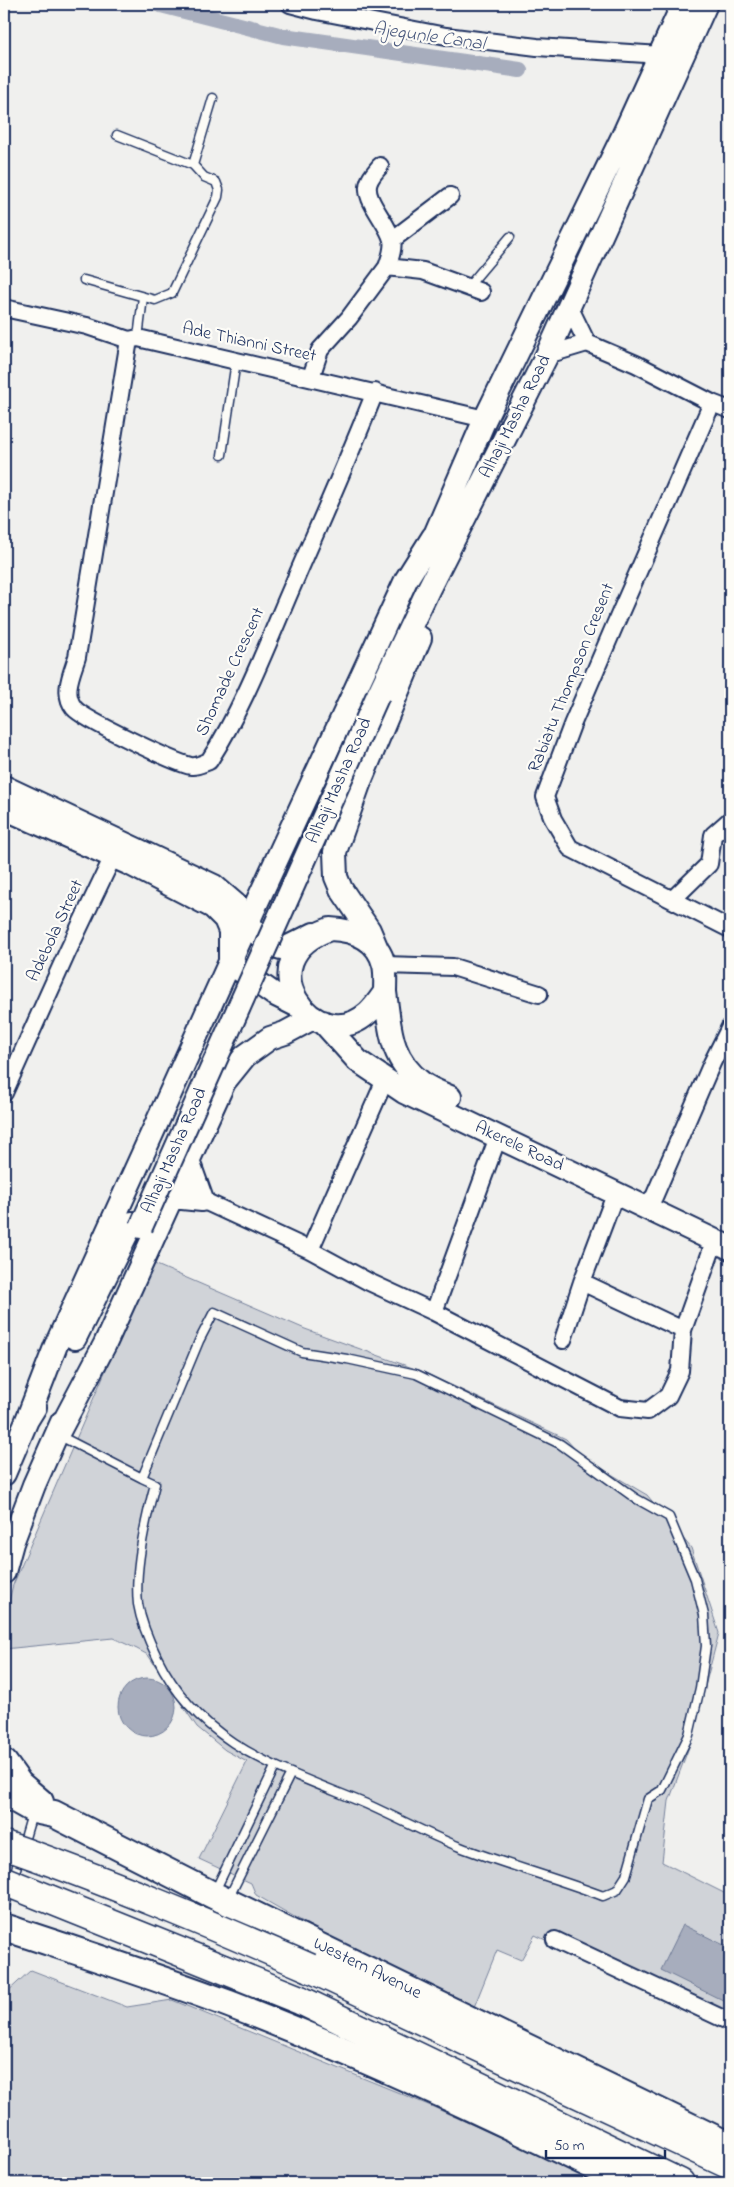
<svg xmlns="http://www.w3.org/2000/svg" width="734" height="2187" font-family="'Indie Flower',sans-serif">
<style>
.green{fill:#d0d3d8;stroke:#76819b}
.water{fill:#a7adbd;stroke:#6f7b97}
.lines{fill:none;stroke-linecap:round;stroke-linejoin:round}
.canal{stroke:#a7adbd;stroke-width:16}
.lane-casing{stroke:#1b2f5e;stroke-width:11}
.street-casing{stroke:#1b2f5e;stroke-width:20}
.secondary-casing{stroke:#1b2f5e;stroke-width:26}
.primary-casing{stroke:#1b2f5e;stroke-width:30}
.highway-casing{stroke:#1b2f5e;stroke-width:31}
.lane{stroke:#fdfcf7;stroke-width:8}
.street{stroke:#fdfcf7;stroke-width:16}
.secondary{stroke:#fdfcf7;stroke-width:22}
.primary{stroke:#fdfcf7;stroke-width:26}
.highway{stroke:#fdfcf7;stroke-width:28}
.secondary-bridge-casing{stroke:#1b2f5e;stroke-width:26;stroke-linecap:butt}
.highway-bridge-casing{stroke:#1b2f5e;stroke-width:31;stroke-linecap:butt}
.secondary-bridge{stroke:#fdfcf7;stroke-width:22}
.highway-bridge{stroke:#fdfcf7;stroke-width:28}
.labels{text-anchor:middle;dominant-baseline:central;stroke-width:4.5;stroke-linejoin:round;paint-order:stroke}
.street-label{font-size:18px;fill:#1b2f5e;stroke:#fdfcf7}
.water-label{font-size:19px;font-style:italic;fill:#4c5b7f;stroke:#fdfcf7}
</style>
<rect width="100%" height="100%" fill="#f0f0ee"/>
<filter id="ink" filterUnits="userSpaceOnUse"><feTurbulence type="fractalNoise" baseFrequency=".02" numOctaves="2"/><feDisplacementMap in="SourceGraphic" scale="10" xChannelSelector="R" yChannelSelector="G"/><feConvolveMatrix kernelMatrix="1 2 1 2 8 2 1 2 1" color-interpolation-filters="sRGB"/></filter>
<g filter="url(#ink)">
<path class="green" d="M 152,1263 L 305,1329 L 421,1371 L 566,1439 L 582,1457 L 647,1495 L 691,1548 L 719,1633 L 689,1747 L 669,1801 L 662,1862 L 730,1896 L 730,2028 L 535,1935 L 521,1960 L 497,1950 L 470,2017 L 256,1895 L 251,1883 L 199,1859 L 247,1762 L 225,1750 L 197,1727 L 148,1655 L 137,1649 L 113,1638 L 4,1649 L 4,1621 L 13,1585 Z
M 31,1970 L 127,2007 L 172,2000 L 431,2106 L 602,2183 L 4,2183 L 4,1995 Z"/>
<path class="water" d="M118 1707a29 29 0 1 1 58 0a29 29 0 1 1-58 0Z
M 683,1925 L 730,1948 L 730,2004 L 661,1970 Z"/>
<g class="lines">
<path class="canal" d="M 157,4 L 283,36 L 520,70"/>
<defs>
<path id="lane" d="M 193,165 L 213,98
M 84,280 L 155,300 L 172,293 L 218,197 L 219,190 L 216,182 L 204,177 L 193,165 L 117,135
M 467,288 L 510,237
M 138,338 L 143,297
M 222,455 L 236,361
M 58,1435 L 142,1478 L 199,1341 L 214,1312 L 302,1352 L 347,1359 L 416,1374 L 560,1444 L 635,1498 L 669,1517 L 695,1579 L 704,1615 L 706,1646 L 700,1688 L 689,1735 L 662,1790 L 648,1799 L 626,1876 L 617,1890 L 603,1896 C 556,1878 507,1865 460,1847 C 427,1834 396,1817 364,1803 C 279,1768 200,1745 157,1657 C 149,1641 141,1622 138,1604 C 134,1569 146,1518 155,1484 L 142,1478
M 215,1891 L 275,1767
M 228,1899 L 291,1773
M 4,1910 L 32,1814"/>
<path id="street" d="M 290,4 L 317,11 L 446,36 L 537,47 L 661,55
M 380,166 C 376,171 371,176 369,182 C 362,199 388,222 392,240 C 394,249 390,258 387,267
M 392,240 L 450,196
M 569,306 L 587,343
M 4,308 L 87,326 L 129,340 L 138,338 L 485,419
M 129,340 L 77,657 C 72,673 62,693 74,708 C 83,719 175,763 191,766 C 196,767 204,763 209,761 C 241,711 263,655 286,601 C 316,531 347,463 375,392
M 547,355 L 587,343 L 636,364 L 712,403 L 730,410
M 311,377 L 320,350 L 349,318 L 387,267 L 423,271 L 481,292
M 712,403 L 614,627 L 572,725 L 545,797 L 553,819 L 570,848 L 730,929
M 673,899 L 709,864 L 713,835 L 730,820
M 384,965 L 453,967 L 539,994
M 4,1093 L 67,953 L 117,848
M 202,1200 L 310,1250 L 369,1282 L 434,1312 L 620,1408 L 648,1411 L 668,1396 L 680,1371 L 683,1330 L 715,1240
M 644,1206 L 654,1197 L 712,1063 L 730,1027
M 310,1250 L 385,1080
M 582,1282 L 683,1330
M 434,1312 L 498,1137
M 563,1340 L 582,1282 L 616,1192
M 555,1940 L 730,2022"/>
<path id="secondary" d="M 428,551 L 485,419 L 622,138 L 683,4
M 378,695 L 429,588 L 547,355 L 706,4
M 4,787 L 214,886 L 235,904 L 247,925 L 271,945 L 281,948 L 288,947 L 314,934
M 4,808 L 130,864 L 213,907 L 225,919 L 230,931 L 230,963 L 274,994 L 300,1007
M 330,929 C 354,930 378,939 384,965 C 386,974 385,984 385,992 C 380,999 375,1007 368,1013 C 315,1060 243,959 330,929 Z
M 377,949 L 369,930 L 341,889 L 336,877 L 335,852 L 359,784 L 420,638
M 385,992 C 390,1029 390,1059 422,1083 C 430,1089 441,1093 450,1097
M 323,1022 L 358,1061 L 404,1092 L 730,1248
M 172,1197 L 202,1200 L 188,1161
M 75,1338 L 132,1223
M 27,1420 L 56,1345 L 258,900 L 406,580 L 433,537
M 57,1435 L 105,1344 L 224,1082 L 245,1056 L 270,1038 L 285,1033 L 313,1018
M 4,1474 L 27,1420 L 35,1407
M 4,1572 L 12,1543 L 34,1485 L 62,1422"/>
<path id="primary" d="M 4,1763 L 19,1784 L 40,1802
M 4,1793 L 34,1810 L 54,1814 L 213,1895 L 730,2146
M 4,1927 C 79,1952 155,1976 229,2004 C 365,2056 497,2119 628,2183"/>
<path id="highway" d="M 310,1968 L 730,2165
M 300,2000 L 680,2183"/>
</defs>
<use href="#lane" class="lane-casing"/>
<use href="#street" class="street-casing"/>
<use href="#secondary" class="secondary-casing"/>
<use href="#primary" class="primary-casing"/>
<use href="#highway" class="highway-casing"/>
<use href="#lane" class="lane"/>
<use href="#street" class="street"/>
<use href="#secondary" class="secondary"/>
<use href="#primary" class="primary"/>
<use href="#highway" class="highway"/>
<defs>
<path id="secondary-bridge" d="M 141,1227 L 378,695"/>
<path id="highway-bridge" d="M 4,1845 C 108,1881 209,1924 310,1968
M 4,1881 L 300,2000"/>
</defs>
<use href="#secondary-bridge" class="secondary-bridge-casing"/>
<use href="#highway-bridge" class="highway-bridge-casing"/>
<use href="#secondary-bridge" class="secondary-bridge"/>
<use href="#highway-bridge" class="highway-bridge"/>
</g>
</g>
<g class="labels">
<g class="street-label">
<text transform="translate(249 343) rotate(12)">Ade Thianni Street</text>
<text transform="translate(516 417) rotate(-63)">Alhaji Masha Road</text>
<text transform="translate(231 672) rotate(-65)">Shomade Crescent</text>
<text transform="translate(572 678) rotate(-68)">Rabiatu Thompson Cresent</text>
<text transform="translate(340 781) rotate(-66)">Alhaji Masha Road</text>
<text transform="translate(56 931) rotate(-65)">Adebola Street</text>
<text transform="translate(519 1147) rotate(25)">Akerele Road</text>
<text transform="translate(175 1151) rotate(-66)">Alhaji Masha Road</text>
<text transform="translate(367 1969) rotate(26)">Western Avenue</text>
</g>
<g class="water-label">
<text transform="translate(429 37) rotate(8)">Ajegunle Canal</text>
</g>
</g>
<rect width="734" height="2187" fill="none" stroke="#fdfcf7" stroke-width="20"/>
<rect x="10" y="10" width="714" height="2167" fill="none" stroke="#1b2f5e" stroke-width="2" filter="url(#ink)"/>
<path d="M546 2150v8h119v-8" fill="none" stroke="#1b2f5e" stroke-width="2.5"/>
<text x="554" y="2150" font-size="15" fill="#1b2f5e" stroke="#fdfcf7" stroke-width="4" paint-order="stroke">50 m</text>
</svg>
